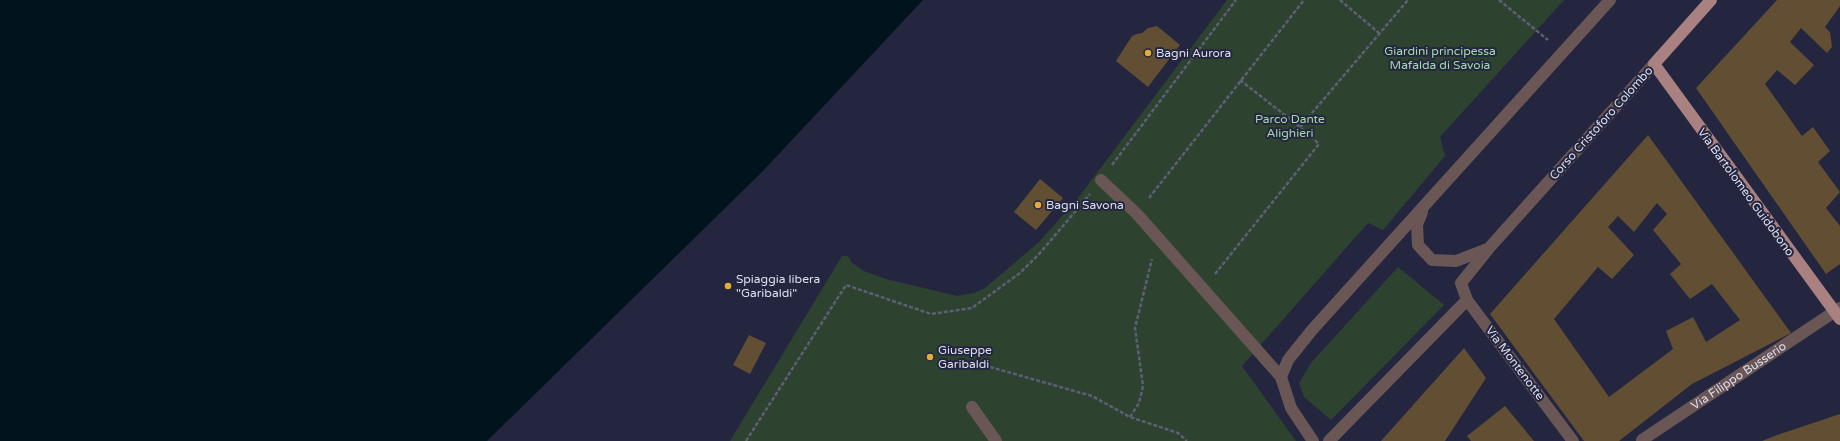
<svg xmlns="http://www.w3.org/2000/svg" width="1840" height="441" font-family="'Varela Round',sans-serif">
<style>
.green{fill:#2d432f}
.water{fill:#01131d}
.building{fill:#614e33;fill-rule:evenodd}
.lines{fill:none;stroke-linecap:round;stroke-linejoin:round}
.path{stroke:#5d5f76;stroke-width:2.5;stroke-dasharray:4 2;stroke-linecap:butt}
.minor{stroke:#695655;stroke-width:12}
.major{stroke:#a88180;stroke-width:12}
.poi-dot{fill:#e5ad35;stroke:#242640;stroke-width:1.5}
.labels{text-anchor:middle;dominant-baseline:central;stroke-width:4;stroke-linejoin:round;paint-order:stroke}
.park-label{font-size:12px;fill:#a4d9a9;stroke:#242640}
.poi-label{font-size:12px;fill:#dddff1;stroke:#242640;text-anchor:start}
.street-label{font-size:12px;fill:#dddff1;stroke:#242640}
</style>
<rect width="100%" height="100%" fill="#242640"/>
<path class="green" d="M 1227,0 L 1564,0 L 1440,137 L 1445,156 L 1383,230 L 1368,223 L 1242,366 L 1296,441 L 730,441 L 842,256 L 848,256 L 852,263 L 864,271 L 886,279 L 957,296 L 974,293 L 985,288 L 1039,242 L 1078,198 Z
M 1398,267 L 1444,305 L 1331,420 L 1304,397 L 1299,383 L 1311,363 Z"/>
<path class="water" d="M 0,0 L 923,0 L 762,172 L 487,441 L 0,441 Z"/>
<path class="building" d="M 1777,0 L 1840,0 L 1840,6 L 1825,27 L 1830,32 L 1832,47 L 1827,53 L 1801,28 L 1790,42 L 1814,65 L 1795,85 L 1777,70 L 1765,84 L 1802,136 L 1813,127 L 1830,151 L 1818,162 L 1840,192 L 1826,208 L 1840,226 L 1840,264 L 1826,274 L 1696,88 Z
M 1157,26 L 1180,45 L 1148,87 L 1116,61 L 1132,36 L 1137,34 L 1142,33 L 1148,28 Z
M 1648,135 L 1791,333 L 1692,384 L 1619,441 L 1584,441 L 1490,314 ZM 1657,203 L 1667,214 L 1653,230 L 1681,264 L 1670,274 L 1690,299 L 1712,284 L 1740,320 L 1706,342 L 1693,317 L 1666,331 L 1673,349 L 1609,397 L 1554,319 L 1598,267 L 1612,279 L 1634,255 L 1608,227 L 1618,216 L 1634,232 Z
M 1040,179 L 1063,198 L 1036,230 L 1014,212 Z
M 749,335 L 766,343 L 750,374 L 733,365 Z
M 1464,348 L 1486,378 L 1445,441 L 1381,441 Z
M 1505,406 L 1534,441 L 1471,441 L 1467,436 Z
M 1840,414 L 1840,441 L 1762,441 L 1777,435 Z"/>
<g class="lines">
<path class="path" d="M 1340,0 L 1379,33
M 1499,0 L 1548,40
M 1240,80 L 1300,127
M 1112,165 L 1236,0
M 1149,198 L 1304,0
M 1215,274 L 1319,144 L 1300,127 L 1408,0
M 990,367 L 1092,396 L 1130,417 L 1178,433 L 1187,441
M 1130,417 L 1139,403 L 1143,386 L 1135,328 L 1152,259
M 746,441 L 846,285 L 931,314 L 972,308 L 1020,273 L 1040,253 L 1090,194"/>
<g class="minor">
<path d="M 1101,180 L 1137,214 L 1281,377"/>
<path d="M 1422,212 L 1417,225 L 1418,245 L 1432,260 L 1456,261 L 1487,249"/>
<path d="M 972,407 L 996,441"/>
<path id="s1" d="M 1642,440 L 1840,308"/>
<path d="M 1313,441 L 1291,408 L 1281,377 L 1288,360 L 1312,330 L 1610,0"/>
<path d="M 1329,441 L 1467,300"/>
<path d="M 1573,441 L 1467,300 L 1461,283 L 1490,247 L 1654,64"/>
</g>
<path class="major" d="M 1711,0 L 1654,64 L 1840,319"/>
</g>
<g class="poi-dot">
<circle cx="1148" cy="53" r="4"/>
<circle cx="1038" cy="205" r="4"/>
<circle cx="728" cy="286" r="4"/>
<circle cx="930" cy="357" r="4"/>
</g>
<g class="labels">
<g class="park-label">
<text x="1440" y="51">Giardini principessa<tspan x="1440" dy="14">Mafalda di Savoia</tspan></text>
<text x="1290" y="119">Parco Dante<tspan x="1290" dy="14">Alighieri</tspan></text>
</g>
<g class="poi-label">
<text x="1156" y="53">Bagni Aurora</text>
<text x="1046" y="205">Bagni Savona</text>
<text x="736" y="279">Spiaggia libera<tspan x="736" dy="14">"Garibaldi"</tspan></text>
<text x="938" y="350">Giuseppe<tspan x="938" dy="14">Garibaldi</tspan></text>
</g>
<g class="street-label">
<text transform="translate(1601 123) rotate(-48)">Corso Cristoforo Colombo</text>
<text transform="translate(1746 192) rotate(54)">Via Bartolomeo Guidobono</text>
<text transform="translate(1515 363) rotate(53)">Via Montenotte</text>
<text stroke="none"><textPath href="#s1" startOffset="116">Via Filippo Busserio</textPath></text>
</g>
</g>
</svg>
